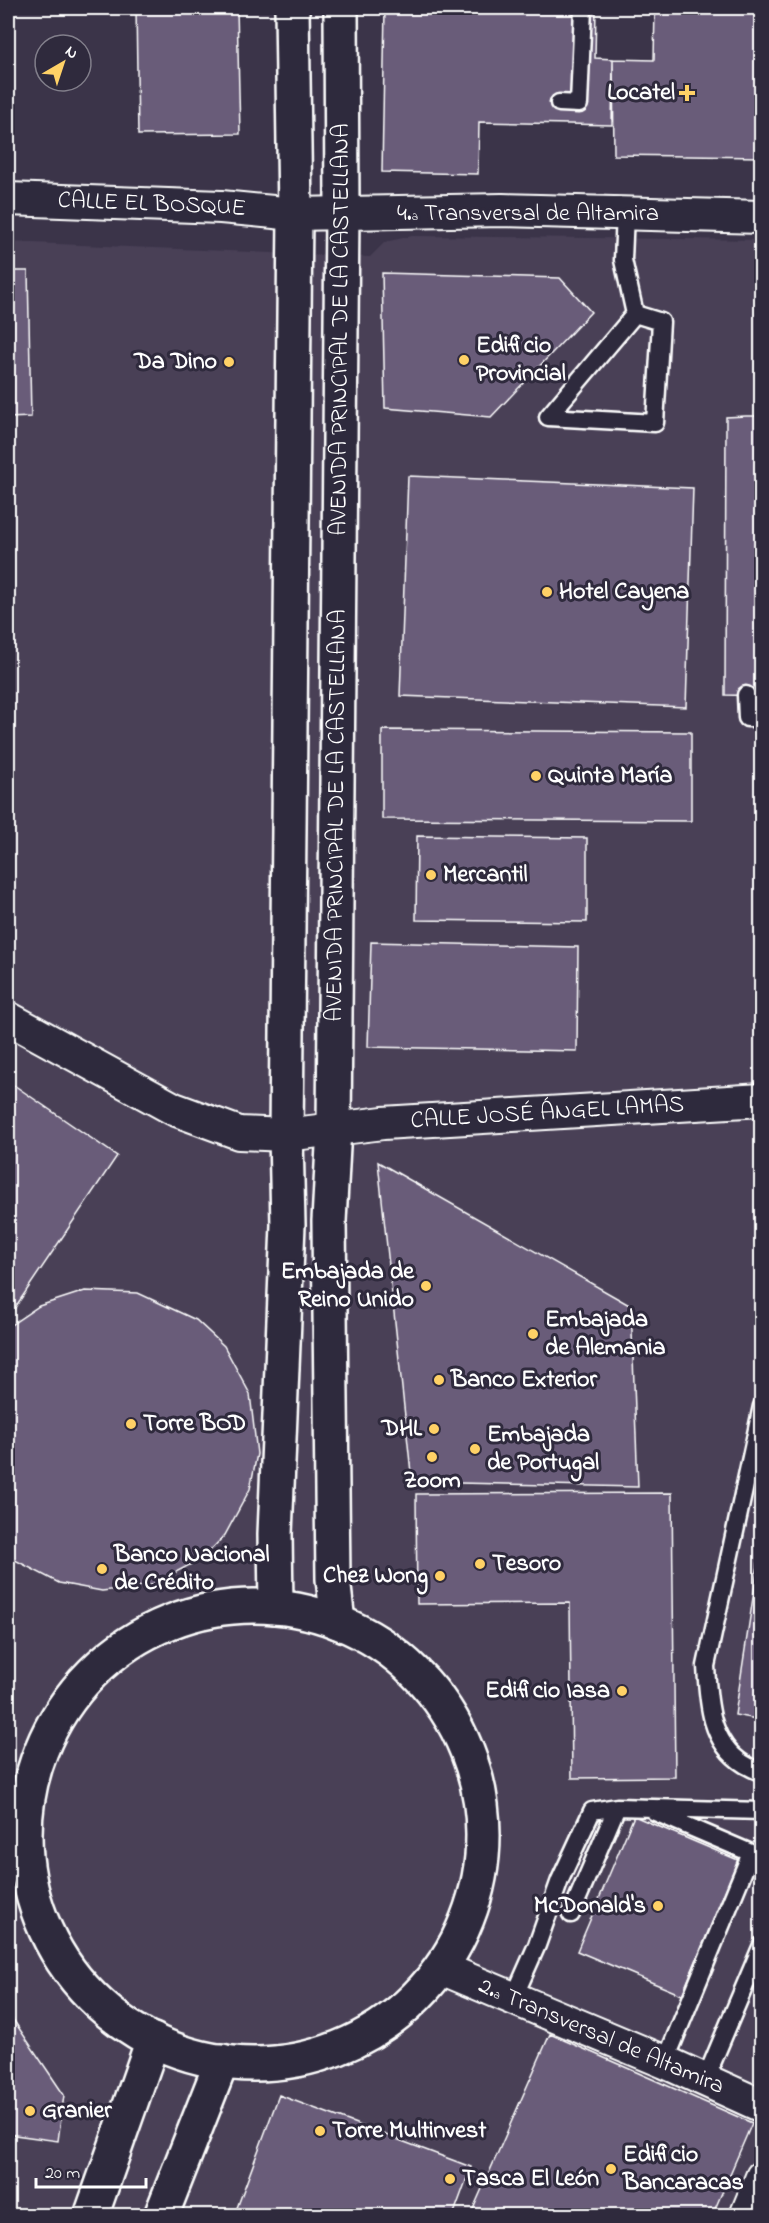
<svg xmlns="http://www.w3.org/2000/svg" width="769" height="2223" font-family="'Indie Flower',sans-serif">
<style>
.built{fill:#494057}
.building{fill:#695c79;stroke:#fff;stroke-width:1.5}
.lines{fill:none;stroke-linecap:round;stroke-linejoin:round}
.lane-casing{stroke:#fff;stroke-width:21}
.street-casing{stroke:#fff;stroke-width:36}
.secondary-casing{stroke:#fff;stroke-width:38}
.lane{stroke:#2f2a3d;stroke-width:16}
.street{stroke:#2f2a3d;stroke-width:32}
.secondary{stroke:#2f2a3d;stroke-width:33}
.poi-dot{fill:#ffd166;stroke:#2f2a3d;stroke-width:2}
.labels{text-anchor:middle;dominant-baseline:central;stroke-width:6;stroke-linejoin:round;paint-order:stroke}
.poi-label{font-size:24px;font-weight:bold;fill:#fff;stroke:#2f2a3d;text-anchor:start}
.street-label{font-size:24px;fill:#fff;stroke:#2f2a3d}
</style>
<rect width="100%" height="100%" fill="#3b3449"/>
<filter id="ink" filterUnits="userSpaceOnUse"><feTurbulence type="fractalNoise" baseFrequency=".0167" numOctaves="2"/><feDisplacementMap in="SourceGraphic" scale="12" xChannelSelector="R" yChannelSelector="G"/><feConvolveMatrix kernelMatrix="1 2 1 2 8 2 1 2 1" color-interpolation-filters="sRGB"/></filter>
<g filter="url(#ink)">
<path class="built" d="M 412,236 L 761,240 L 761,2215 L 8,2215 L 8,242 L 370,257 L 385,242 Z"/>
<path class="building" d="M 136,8 L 237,8 L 240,134 L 138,135 Z
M 385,8 L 596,8 L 595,58 L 613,59 L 612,125 L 479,122 L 478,174 L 382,172 Z
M 655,8 L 762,8 L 762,157 L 614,155 L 613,59 L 654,60 Z
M 8,271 L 28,271 L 31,417 L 8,418 Z
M 382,273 L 560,278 L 591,312 L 491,417 L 385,408 Z
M 746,416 L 762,416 L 762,696 L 725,695 L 726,417 Z
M 408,476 L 693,488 L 686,707 L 400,696 Z
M 382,730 L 691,732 L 691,821 L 382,819 Z
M 417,836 L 587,838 L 587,922 L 416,920 Z
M 371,942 L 578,947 L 577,1051 L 368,1047 Z
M 8,1081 L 117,1156 L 8,1318 Z
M 378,1162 L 631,1306 L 638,1487 L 412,1482 Z
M 85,1291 L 138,1293 L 196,1320 L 224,1346 L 250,1394 L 257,1454 L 250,1489 L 225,1535 L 203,1558 L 151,1585 L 102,1591 L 59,1583 L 13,1559 L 8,1552 L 8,1327 L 39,1306 Z
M 672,1493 L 675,1777 L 572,1778 L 570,1603 L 417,1604 L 416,1494 Z
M 762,1539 L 762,1720 L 735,1715 Z
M 634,1816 L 738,1860 L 682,1995 L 577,1951 Z
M 8,2012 L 64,2095 L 58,2141 L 8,2134 Z
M 550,2034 L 752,2123 L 712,2216 L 470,2216 Z
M 279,2095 L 471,2167 L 453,2216 L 234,2216 Z"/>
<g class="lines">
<defs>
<path id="lane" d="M 559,103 L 579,104 L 583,8
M 625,213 L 623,260 L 635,314
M 635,314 L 661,322 L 655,423 L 548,417 Z
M 746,695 L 747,718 L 762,718
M 762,1406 L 706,1666 C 708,1702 710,1743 744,1764 C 750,1767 755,1771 762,1772
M 655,1812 L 751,1853 L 665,2062
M 571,1914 L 617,1807
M 514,1997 L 537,1945 L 560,1880 L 592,1811 L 617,1807 L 762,1811
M 705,2080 L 762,1945"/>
<g id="street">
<path id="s1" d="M 8,199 L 221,207 L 295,214 L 502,210 L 762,217"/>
<path id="s2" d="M 8,1018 L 174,1109 L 239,1133 L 286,1135 L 383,1123 L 762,1100"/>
<path d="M 8,1855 L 28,1874"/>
<path d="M 441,1968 L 665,2062 L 762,2106"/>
<path d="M 746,2216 L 762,2177"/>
</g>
<g id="secondary">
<circle cx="254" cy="1835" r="229"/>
<path d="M 276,1607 L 275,1534 L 288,1225 L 286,1135 L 295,214 L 292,8"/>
<path id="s3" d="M 338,1622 L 333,1579 L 329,1221 L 334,1128 L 342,212 L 341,8"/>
<path d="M 91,2216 L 153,2040"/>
<path d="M 161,2216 L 222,2061"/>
</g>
</defs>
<use href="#lane" class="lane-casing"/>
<use href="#street" class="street-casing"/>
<use href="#secondary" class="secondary-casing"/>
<use href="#lane" class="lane"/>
<use href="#street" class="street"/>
<use href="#secondary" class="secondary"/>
</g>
</g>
<g class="poi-dot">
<path d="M684 84h6v6h6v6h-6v6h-6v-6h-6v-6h6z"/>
<circle cx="464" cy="360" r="6"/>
<circle cx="229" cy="362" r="6"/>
<circle cx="547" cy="592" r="6"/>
<circle cx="536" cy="776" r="6"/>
<circle cx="431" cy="875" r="6"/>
<circle cx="426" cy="1286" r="6"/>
<circle cx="533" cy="1334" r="6"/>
<circle cx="439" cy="1380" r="6"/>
<circle cx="131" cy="1424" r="6"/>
<circle cx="434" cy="1429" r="6"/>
<circle cx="475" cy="1449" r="6"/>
<circle cx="432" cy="1457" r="6"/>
<circle cx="480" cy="1564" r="6"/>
<circle cx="102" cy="1569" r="6"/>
<circle cx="440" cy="1576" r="6"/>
<circle cx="622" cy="1691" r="6"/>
<circle cx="658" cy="1906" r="6"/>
<circle cx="30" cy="2111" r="6"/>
<circle cx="320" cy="2131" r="6"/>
<circle cx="611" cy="2169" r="6"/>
<circle cx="450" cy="2179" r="6"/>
</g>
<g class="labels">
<g class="poi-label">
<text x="675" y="93" text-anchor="end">Locatel</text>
<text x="476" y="346">Edificio<tspan x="476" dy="28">Provincial</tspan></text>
<text x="217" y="362" text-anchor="end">Da Dino</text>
<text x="559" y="592">Hotel Cayena</text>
<text x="548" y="776">Quinta María</text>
<text x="443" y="875">Mercantil</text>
<text x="414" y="1272" text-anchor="end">Embajada de<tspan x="414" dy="28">Reino Unido</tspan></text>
<text x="545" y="1320">Embajada<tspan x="545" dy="28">de Alemania</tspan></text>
<text x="451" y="1380">Banco Exterior</text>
<text x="143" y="1424">Torre BOD</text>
<text x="422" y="1429" text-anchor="end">DHL</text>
<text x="487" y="1435">Embajada<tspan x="487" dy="28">de Portugal</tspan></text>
<text x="432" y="1481" text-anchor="middle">Zoom</text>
<text x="114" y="1555">Banco Nacional<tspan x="114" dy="28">de Crédito</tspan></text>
<text x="492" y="1564">Tesoro</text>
<text x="428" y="1576" text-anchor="end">Chez Wong</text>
<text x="610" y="1691" text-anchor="end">Edificio Iasa</text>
<text x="646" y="1906" text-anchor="end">McDonald's</text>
<text x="42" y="2111">Granier</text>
<text x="332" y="2131">Torre Multinvest</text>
<text x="623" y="2155">Edificio<tspan x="623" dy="28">Bancaracas</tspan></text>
<text x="462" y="2179">Tasca El León</text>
</g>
<g class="street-label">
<text stroke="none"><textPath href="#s1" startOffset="144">CALLE EL BOSQUE</textPath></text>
<text x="528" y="214">4.ª Transversal de Altamira</text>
<text stroke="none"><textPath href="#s3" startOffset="1293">AVENIDA PRINCIPAL DE LA CASTELLANA</textPath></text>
<text stroke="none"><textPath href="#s3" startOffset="807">AVENIDA PRINCIPAL DE LA CASTELLANA</textPath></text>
<text stroke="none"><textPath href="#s2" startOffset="568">CALLE JOSÉ ÁNGEL LAMAS</textPath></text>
<text transform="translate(601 2037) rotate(23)">2.ª Transversal de Altamira</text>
</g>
</g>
<rect width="769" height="2223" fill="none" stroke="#2f2a3d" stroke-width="30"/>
<rect x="15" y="15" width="739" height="2193" fill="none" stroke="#fff" stroke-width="2" filter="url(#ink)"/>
<g transform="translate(63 63) rotate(39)"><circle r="28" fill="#2f2a3d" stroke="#827f8b" stroke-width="1.5"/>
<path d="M0-4.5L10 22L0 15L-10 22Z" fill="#ffd166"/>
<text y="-9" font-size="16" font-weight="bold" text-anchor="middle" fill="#ffffff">N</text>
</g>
<path d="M36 2178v9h110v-9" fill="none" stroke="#ffffff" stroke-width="3"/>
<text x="45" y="2178" font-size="18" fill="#ffffff" stroke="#2f2a3d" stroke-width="4.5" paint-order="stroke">20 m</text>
</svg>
